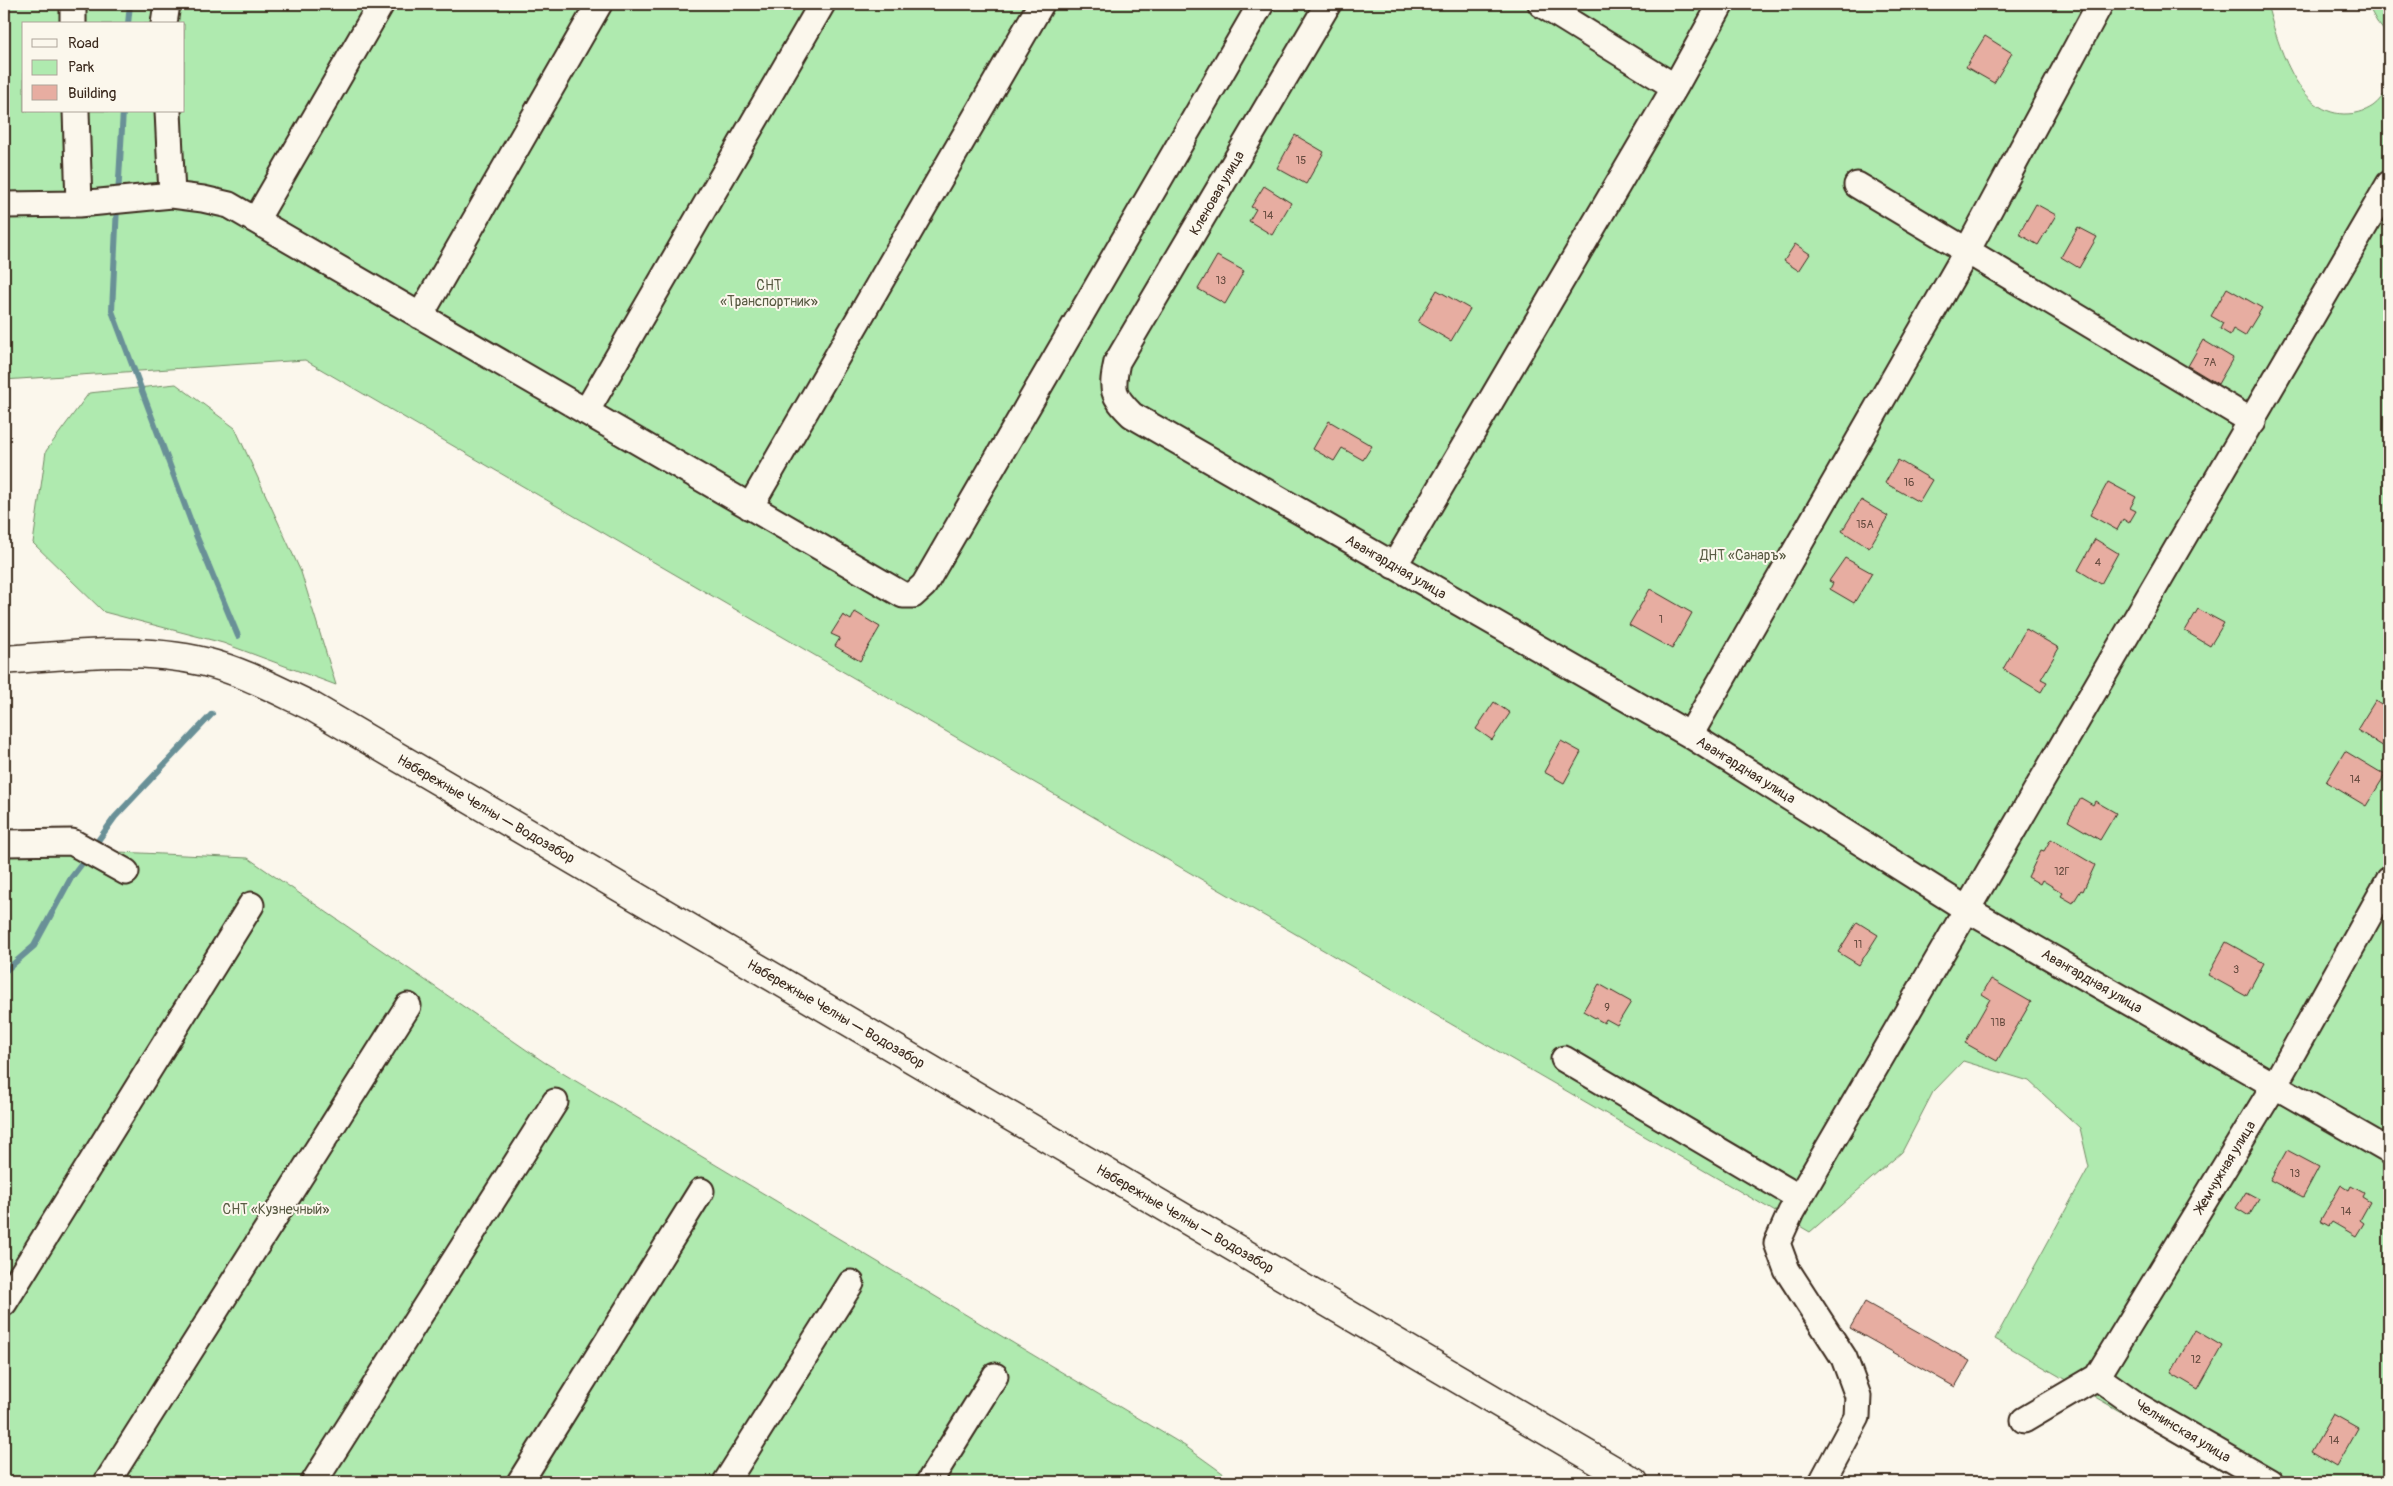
<svg xmlns="http://www.w3.org/2000/svg" width="2393" height="1486" font-family="Pangolin,sans-serif">
<style>
.green{fill:#afeaaf;stroke:#758a66;fill-rule:evenodd}
.lines{fill:none;stroke-linecap:round;stroke-linejoin:round}
.stream{stroke:#699097;stroke-width:6}
.building{fill:#e7ada1;stroke:#3b2a1e}
.minor-casing{stroke:#3b2a1e;stroke-width:29}
.major-casing{stroke:#3b2a1e;stroke-width:31}
.minor{stroke:#fbf7ec;stroke-width:25}
.major{stroke:#fbf7ec;stroke-width:28}
.labels{text-anchor:middle;dominant-baseline:central;stroke-width:4;stroke-linejoin:round;paint-order:stroke}
.number-label{font-size:11px;fill:#664b3f}
.street-label{font-size:14px;fill:#3b2a1e;stroke:#fbf7ec}
.park-label{font-size:14px;fill:#585a42;stroke:#fbf7ec}
</style>
<rect width="100%" height="100%" fill="#fbf7ec"/>
<filter id="ink" filterUnits="userSpaceOnUse"><feTurbulence type="fractalNoise" baseFrequency=".02" numOctaves="2"/><feDisplacementMap in="SourceGraphic" scale="10" xChannelSelector="R" yChannelSelector="G"/><feConvolveMatrix kernelMatrix="1 2 1 2 8 2 1 2 1" color-interpolation-filters="sRGB"/></filter>
<g filter="url(#ink)">
<path class="green" d="M 4,4 L 2267,4 C 2277,40 2296,113 2344,114 C 2355,114 2364,112 2373,106 C 2379,102 2384,94 2389,89 L 2389,1482 L 2242,1482 L 1995,1339 L 2089,1167 L 2080,1128 L 2029,1081 L 1963,1061 L 1933,1092 L 1902,1152 L 1810,1232 L 305,360 L 4,380 ZM 24,24 L 184,24 L 184,111 L 24,111 Z
M 2367,4 L 2389,4 L 2389,37 L 2377,22 Z
M 176,384 L 235,428 L 301,572 L 336,685 L 223,643 L 104,612 L 33,543 L 46,451 L 89,393 Z
M 76,850 L 248,858 L 544,1062 L 1185,1446 L 1235,1482 L 4,1482 L 4,855 Z"/>
<g class="lines">
<path class="stream" d="M 128,24 L 130,4
M 118,196 L 123,111
M 117,206 L 112,311 L 196,535 L 238,636
M 92,849 L 115,817 L 212,714
M 4,972 L 34,946 L 71,878 L 87,857"/>
</g>
<path class="building" d="M 1985,36 L 2012,53 L 1994,83 L 1966,67 Z
M 1295,135 L 1324,152 L 1306,184 L 1277,168 Z
M 1264,186 L 1291,203 L 1272,235 L 1249,221 L 1256,209 L 1251,207 Z
M 2036,204 L 2056,215 L 2038,245 L 2019,234 Z
M 2078,227 L 2097,237 L 2079,268 L 2061,257 Z
M 1795,244 L 1810,254 L 1799,271 L 1784,261 Z
M 1217,256 L 1244,271 L 1225,304 L 1198,289 Z
M 2227,288 L 2262,308 L 2245,336 L 2233,329 L 2230,335 L 2220,329 L 2223,323 L 2211,316 Z
M 1437,290 L 1470,309 L 1451,341 L 1418,322 Z
M 2203,340 L 2233,358 L 2218,384 L 2188,366 Z
M 1329,421 L 1372,446 L 1363,460 L 1342,448 L 1334,461 L 1313,449 Z
M 1898,460 L 1932,480 L 1919,502 L 1885,483 Z
M 2108,482 L 2136,497 L 2130,508 L 2136,511 L 2129,523 L 2123,519 L 2117,530 L 2090,515 Z
M 1861,500 L 1888,516 L 1869,548 L 1842,531 Z
M 2095,539 L 2118,553 L 2101,584 L 2078,570 Z
M 1845,558 L 1872,573 L 1854,603 L 1830,589 L 1833,583 L 1829,581 Z
M 1650,589 L 1692,613 L 1672,649 L 1629,625 Z
M 2198,609 L 2224,623 L 2210,646 L 2185,631 Z
M 855,612 L 880,627 L 860,661 L 835,646 L 840,638 L 831,634 L 843,615 L 851,620 Z
M 2026,629 L 2059,648 L 2041,679 L 2047,682 L 2041,692 L 2003,669 Z
M 2375,701 L 2389,710 L 2389,750 L 2357,730 Z
M 1494,702 L 1510,713 L 1492,740 L 1476,729 Z
M 1561,741 L 1581,752 L 1564,783 L 1544,772 Z
M 2345,751 L 2385,775 L 2366,806 L 2326,782 Z
M 2081,798 L 2093,805 L 2095,801 L 2116,813 L 2100,840 L 2068,821 Z
M 2051,839 L 2095,865 L 2083,891 L 2081,890 L 2073,903 L 2061,896 L 2063,893 L 2042,880 L 2040,884 L 2028,877 L 2041,850 L 2044,851 Z
M 1857,922 L 1878,935 L 1859,965 L 1838,952 Z
M 2226,942 L 2264,963 L 2246,996 L 2208,975 Z
M 1991,979 L 2031,1002 L 1997,1061 L 1965,1043 L 1990,999 L 1982,994 Z
M 1599,984 L 1631,1002 L 1617,1025 L 1606,1019 L 1604,1023 L 1583,1011 Z
M 2287,1150 L 2319,1167 L 2303,1197 L 2270,1180 Z
M 2341,1185 L 2349,1190 L 2351,1186 L 2364,1193 L 2362,1197 L 2370,1202 L 2360,1220 L 2364,1223 L 2356,1236 L 2332,1222 L 2329,1226 L 2320,1221 Z
M 2246,1192 L 2259,1199 L 2249,1216 L 2236,1208 Z
M 1865,1302 L 1970,1361 L 1955,1387 L 1850,1328 Z
M 2195,1330 L 2222,1346 L 2198,1389 L 2171,1373 Z
M 2333,1414 L 2358,1428 L 2336,1467 L 2311,1452 Z"/>
<g class="lines">
<defs>
<path id="minor" d="M 73,4 L 73,24
M 1328,4 L 1117,362 C 1111,390 1112,395 1132,415 L 1690,735 L 1968,910 L 2389,1151
M 1541,4 L 1675,87
M 164,24 L 167,4
M 76,111 L 79,204
M 168,111 L 172,195
M 1857,185 L 2253,422
M 4,205 L 79,204 L 172,195 L 203,199 L 229,205 L 903,595 L 913,595 L 924,585 L 1261,4
M 256,220 L 381,4
M 420,316 L 599,4
M 586,412 L 822,4
M 750,507 L 1041,4
M 1394,566 L 1675,87 L 1721,4
M 1690,735 L 1967,251 L 2100,4
M 4,843 L 72,842 L 126,872
M 1564,1059 L 1798,1197
M 4,1303 L 251,905
M 2097,1377 L 2138,1406 L 2270,1482
M 2024,1420 L 2097,1377 L 2274,1086 L 2389,880
M 107,1482 L 408,1006
M 314,1482 L 555,1102
M 520,1482 L 701,1191
M 726,1482 L 851,1283
M 929,1482 L 995,1376
M 1822,1482 L 1857,1417 L 1858,1396 L 1844,1358 L 1787,1270 L 1777,1243 L 1791,1212 L 2389,184"/>
<path id="major" d="M 4,660 C 70,655 140,646 205,662 C 242,671 277,690 311,706 L 1634,1482"/>
</defs>
<use href="#minor" class="minor-casing"/>
<use href="#major" class="major-casing"/>
<use href="#minor" class="minor"/>
<use href="#major" class="major"/>
</g>
</g>
<g class="labels">
<g class="number-label">
<text x="1301" y="160">15</text>
<text x="1268" y="215">14</text>
<text x="1221" y="280">13</text>
<text x="2210" y="362">7А</text>
<text x="1909" y="482">16</text>
<text x="1865" y="524">15А</text>
<text x="2098" y="562">4</text>
<text x="1661" y="619">1</text>
<text x="2355" y="779">14</text>
<text x="2062" y="871">12Г</text>
<text x="1858" y="944">11</text>
<text x="2236" y="969">3</text>
<text x="1607" y="1007">9</text>
<text x="1998" y="1022">11В</text>
<text x="2295" y="1173">13</text>
<text x="2346" y="1211">14</text>
<text x="2196" y="1359">12</text>
<text x="2334" y="1440">14</text>
</g>
<g class="street-label">
<text transform="translate(1217 193) rotate(-60)">Кленовая улица</text>
<text transform="translate(1396 567) rotate(30)">Авангардная улица</text>
<text transform="translate(1746 770) rotate(32)">Авангардная улица</text>
<text transform="translate(486 809) rotate(30)">Набережные Челны — Водозабор</text>
<text transform="translate(2092 981) rotate(30)">Авангардная улица</text>
<text transform="translate(836 1014) rotate(30)">Набережные Челны — Водозабор</text>
<text transform="translate(2225 1167) rotate(-59)">Жемчужная улица</text>
<text transform="translate(1185 1219) rotate(30)">Набережные Челны — Водозабор</text>
<text transform="translate(2183 1431) rotate(31)">Челнинская улица</text>
</g>
<g class="park-label">
<text x="769" y="285">СНТ<tspan x="769" dy="16">«Транспортник»</tspan></text>
<text x="1743" y="555">ДНТ «Санаръ»</text>
<text x="276" y="1209">СНТ «Кузнечный»</text>
</g>
</g>
<rect width="2393" height="1486" fill="none" stroke="#fbf7ec" stroke-width="20"/>
<rect x="10" y="10" width="2373" height="1466" fill="none" stroke="#3b2a1e" stroke-width="2" filter="url(#ink)"/>
<rect x="22" y="22" width="162" height="90" fill="#fbf7ec" stroke="#aea59a"/>
<rect x="32" y="39" width="25" height="8" fill="#fbf7ec" stroke="#aea59a"/>
<text x="68" y="48" font-size="15" fill="#3b2a1e">Road</text>
<rect x="32" y="60" width="25" height="15" fill="#afeaaf" stroke="#aea59a"/>
<text x="68" y="72" font-size="15" fill="#3b2a1e">Park</text>
<rect x="32" y="85" width="25" height="15" fill="#e7ada1" stroke="#aea59a"/>
<text x="68" y="98" font-size="15" fill="#3b2a1e">Building</text>
</svg>
